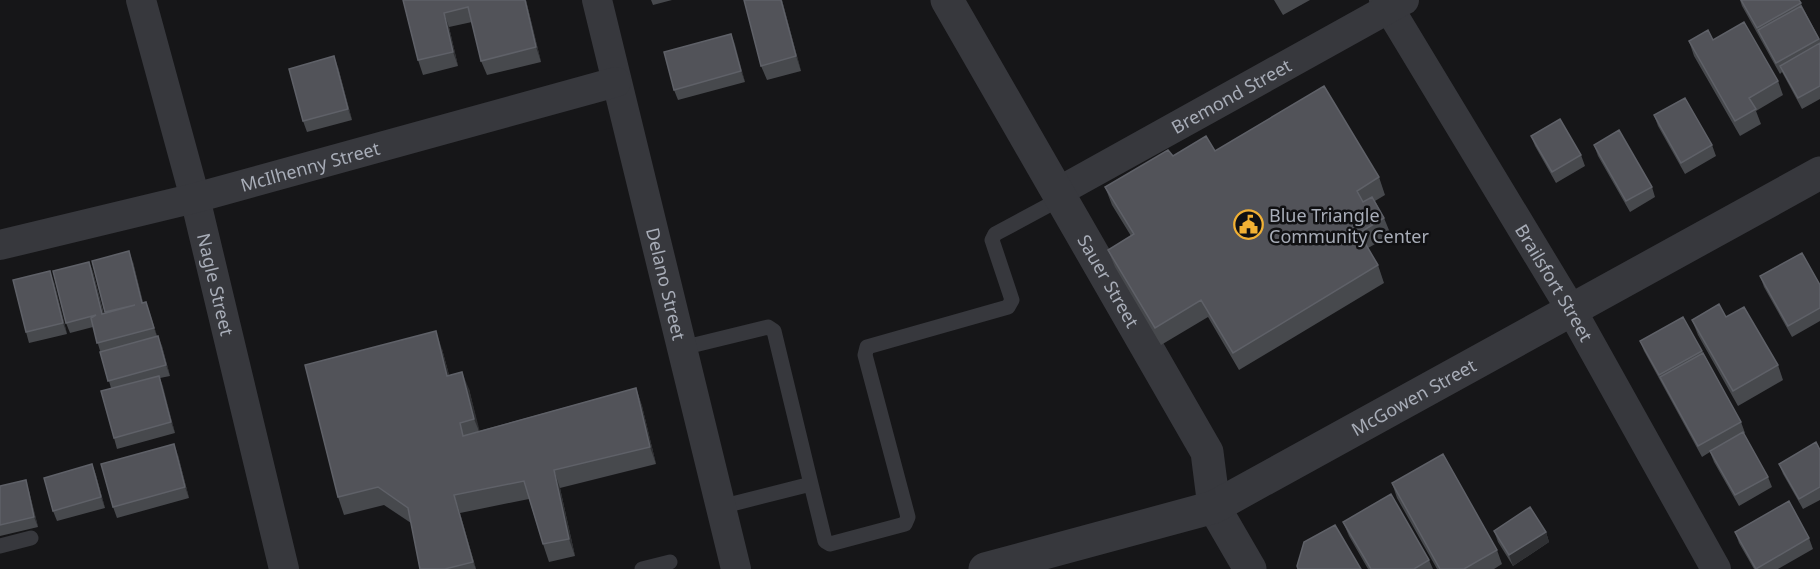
<svg xmlns="http://www.w3.org/2000/svg" width="1820" height="569" font-family="'Noto Sans',sans-serif">
<style>
.lines{fill:none;stroke-linecap:round;stroke-linejoin:round}
.service{stroke:#37383d;stroke-width:15}
.minor{stroke:#37383d;stroke-width:30}
.tertiary{stroke:#37383d;stroke-width:33}
.wall{fill:#47494d}
.shaded-wall{fill:#2f3033}
.building{fill:#525359;stroke:#5f6168;stroke-width:1.5}
.labels{text-anchor:middle;dominant-baseline:central;stroke-width:5;stroke-linejoin:round;paint-order:stroke}
.street-label{font-size:18px;fill:#a8adb8;stroke:#111113}
.poi-label{font-size:18px;fill:#a8adb8;stroke:#111113;text-anchor:start}
</style>
<rect width="100%" height="100%" fill="#161618"/>
<g class="lines">
<path class="service" d="M 682,348 L 768,327 L 774,331 L 811,484 L 720,507
M 811,484 L 825,541 L 830,544 L 905,524 L 908,517 L 865,355 L 867,347 L 1008,307 L 1012,300 L 992,240 L 995,234 L 1062,198
M 0,546 L 31,538
M 642,569 L 670,562"/>
<g class="minor">
<path id="s1" d="M 141,0 L 195,198 L 284,569"/>
<path id="s2" d="M 597,0 L 736,569"/>
<path id="s3" d="M 1384,0 L 1572,311 L 1716,569"/>
<path id="s4" d="M 1058,192 L 1404,0"/>
<path id="s5" d="M 0,245 L 195,198 L 616,82"/>
</g>
<g class="tertiary">
<path id="s6" d="M 947,0 L 1207,452 L 1214,507 L 1250,569"/>
<path id="s7" d="M 985,569 L 1214,507 L 1820,173"/>
</g>
</g>
<path class="wall" d="M 403,0 L 526,0 L 541,62 L 487,75 L 481,61 L 472,22 L 449,27 L 458,66 L 423,75 L 418,60 Z
M 651,0 L 672,0 L 653,5 Z
M 782,0 L 801,71 L 767,80 L 761,66 Z
M 1274,0 L 1310,0 L 1283,15 Z
M 1740,0 L 1799,0 L 1820,40 L 1820,99 L 1802,109 L 1782,72 L 1780,74 L 1742,6 Z
M 731,34 L 745,82 L 678,100 L 674,90 Z
M 1713,40 L 1778,81 L 1783,95 L 1756,111 L 1761,124 L 1740,136 L 1694,56 L 1689,41 Z
M 338,67 L 352,120 L 307,132 L 303,121 Z
M 1654,115 L 1712,145 L 1716,156 L 1685,174 L 1658,126 Z
M 1531,136 L 1581,155 L 1585,166 L 1556,183 L 1535,146 Z
M 1594,145 L 1652,187 L 1655,197 L 1630,212 L 1598,156 Z
M 1215,151 L 1379,177 L 1385,195 L 1375,201 L 1384,218 L 1391,235 L 1368,248 L 1378,265 L 1384,283 L 1239,370 L 1208,317 L 1161,345 L 1115,267 L 1108,250 L 1131,236 L 1112,205 L 1105,187 L 1173,156 Z
M 92,261 L 133,262 L 143,303 L 146,302 L 157,336 L 162,346 L 170,376 L 160,378 L 175,433 L 117,449 L 114,438 L 111,388 L 93,327 L 70,333 L 66,323 L 89,262 L 93,272 L 104,314 L 105,314 Z
M 1760,276 L 1820,285 L 1820,321 L 1792,337 L 1764,287 Z
M 54,282 L 67,334 L 29,343 L 26,332 Z
M 1726,317 L 1778,365 L 1783,380 L 1738,406 L 1698,335 L 1692,320 Z
M 1640,341 L 1702,351 L 1741,422 L 1745,433 L 1743,434 L 1768,477 L 1772,487 L 1739,506 L 1714,462 L 1710,452 L 1702,457 L 1644,351 Z
M 442,349 L 449,375 L 469,389 L 479,431 L 636,388 L 642,406 L 656,464 L 560,488 L 575,556 L 549,562 L 543,544 L 529,499 L 460,513 L 476,569 L 420,569 L 411,523 L 384,505 L 344,515 L 338,497 Z
M 1820,450 L 1820,500 L 1803,509 L 1783,474 L 1779,464 Z
M 178,455 L 189,498 L 117,518 L 113,507 Z
M 92,464 L 96,475 L 105,508 L 57,521 L 53,511 Z
M 1392,483 L 1497,550 L 1502,564 L 1494,569 L 1437,569 L 1397,498 Z
M 0,486 L 29,491 L 38,527 L 0,536 Z
M 1343,522 L 1429,560 L 1433,569 L 1368,569 L 1349,536 Z
M 1494,531 L 1546,532 L 1549,542 L 1513,566 L 1498,542 Z
M 1735,532 L 1809,538 L 1813,549 L 1778,569 L 1754,569 L 1739,543 Z"/>
<path class="shaded-wall" d="M 525,0 L 526,0 L 541,62 L 536,47 Z
M 781,0 L 782,0 L 801,71 L 796,56 Z
M 444,13 L 449,27 L 458,66 L 453,52 Z
M 731,34 L 735,44 L 745,82 L 741,71 Z
M 334,56 L 338,67 L 352,120 L 348,109 Z
M 129,251 L 133,262 L 146,314 L 142,303 Z
M 89,262 L 93,272 L 106,325 L 102,314 Z
M 50,271 L 54,282 L 67,334 L 63,323 Z
M 146,302 L 150,313 L 158,339 L 154,328 Z
M 436,331 L 442,349 L 454,393 L 447,376 Z
M 158,336 L 162,346 L 170,376 L 166,365 Z
M 462,372 L 469,389 L 481,436 L 474,419 Z
M 159,376 L 163,386 L 175,433 L 171,422 Z
M 636,388 L 642,406 L 656,464 L 650,447 Z
M 174,444 L 178,455 L 189,498 L 185,487 Z
M 92,464 L 96,475 L 105,508 L 101,497 Z
M 554,470 L 560,488 L 575,556 L 569,539 Z
M 26,480 L 29,491 L 38,527 L 34,517 Z
M 454,495 L 460,513 L 476,569 L 473,562 Z
M 1546,532 L 1549,542 L 1513,566 L 1509,555 Z"/>
<path class="building" d="M 403,0 L 525,0 L 536,47 L 481,61 L 468,7 L 444,13 L 453,52 L 418,60 Z
M 744,0 L 781,0 L 796,56 L 761,66 Z
M 1741,0 L 1799,0 L 1801,3 L 1757,28 Z
M 1801,6 L 1819,39 L 1776,63 L 1758,30 Z
M 1744,22 L 1778,81 L 1749,98 L 1756,109 L 1735,121 L 1689,41 L 1708,30 L 1713,40 Z
M 731,34 L 741,71 L 674,90 L 664,52 Z
M 1820,43 L 1820,86 L 1798,98 L 1780,66 Z
M 334,56 L 348,109 L 303,121 L 289,69 Z
M 1324,86 L 1379,177 L 1357,191 L 1363,202 L 1372,197 L 1384,218 L 1359,233 L 1378,265 L 1233,353 L 1201,300 L 1155,328 L 1108,250 L 1134,234 L 1105,187 L 1168,150 L 1173,156 L 1206,136 L 1215,151 Z
M 1685,98 L 1712,145 L 1681,163 L 1654,115 Z
M 1560,119 L 1581,155 L 1552,172 L 1531,136 Z
M 1619,130 L 1652,187 L 1626,201 L 1594,145 Z
M 129,251 L 142,303 L 146,302 L 154,328 L 97,343 L 91,318 L 96,315 L 66,323 L 53,271 L 89,262 L 102,314 L 135,305 L 105,312 L 92,261 Z
M 1802,253 L 1820,285 L 1820,308 L 1788,326 L 1760,276 Z
M 50,271 L 63,323 L 26,332 L 13,280 Z
M 1719,304 L 1726,317 L 1744,307 L 1778,365 L 1733,391 L 1692,320 Z
M 1683,317 L 1702,351 L 1659,375 L 1640,341 Z
M 436,331 L 447,376 L 462,372 L 474,419 L 460,423 L 463,436 L 636,388 L 650,447 L 554,470 L 569,539 L 543,544 L 524,481 L 454,495 L 473,562 L 445,569 L 420,569 L 408,508 L 378,487 L 338,497 L 305,365 Z
M 158,336 L 166,365 L 108,381 L 100,352 Z
M 1703,353 L 1741,422 L 1698,446 L 1660,377 Z
M 159,376 L 171,422 L 114,438 L 101,391 Z
M 1743,432 L 1768,477 L 1735,495 L 1710,451 Z
M 1816,442 L 1820,450 L 1820,487 L 1799,499 L 1779,464 Z
M 174,444 L 185,487 L 113,507 L 101,464 Z
M 1443,454 L 1497,550 L 1464,569 L 1440,569 L 1392,483 Z
M 92,464 L 101,497 L 53,511 L 44,478 Z
M 26,480 L 34,517 L 0,525 L 0,486 Z
M 1391,494 L 1429,560 L 1414,569 L 1371,569 L 1343,522 Z
M 1789,501 L 1809,538 L 1756,569 L 1735,532 Z
M 1530,507 L 1546,532 L 1509,555 L 1494,531 Z
M 1335,525 L 1361,569 L 1298,569 L 1297,566 L 1304,542 Z"/>
<defs>
<symbol id="civic-ring" viewBox="-11 -11 22 22"><circle r="9.5" fill="#111113" stroke="#f2b134" stroke-width="1.5"/><path d="M-.6-6.5H3V-4.5H.6V-3L4-1V1h2V6H-6V1h2V-1L-.6-3ZM-1.2 2.5V6h2.4V2.5Z" fill="#f2b134"/></symbol>
</defs>
<g fill-rule="evenodd">
<use href="#civic-ring" x="1232" y="208" width="33" height="33"/>
</g>
<g class="labels">
<g class="street-label">
<text stroke="none"><textPath href="#s4" startOffset="198">Bremond Street</textPath></text>
<text stroke="none"><textPath href="#s5" startOffset="320">McIlhenny Street</textPath></text>
<text stroke="none"><textPath href="#s6" startOffset="324">Sauer Street</textPath></text>
<text stroke="none"><textPath href="#s3" startOffset="330">Brailsfort Street</textPath></text>
<text stroke="none"><textPath href="#s1" startOffset="294">Nagle Street</textPath></text>
<text stroke="none"><textPath href="#s2" startOffset="292">Delano Street</textPath></text>
<text stroke="none"><textPath href="#s7" startOffset="465">McGowen Street</textPath></text>
</g>
<g class="poi-label">
<text x="1269" y="215">Blue Triangle<tspan x="1269" dy="21">Community Center</tspan></text>
</g>
</g>
</svg>
